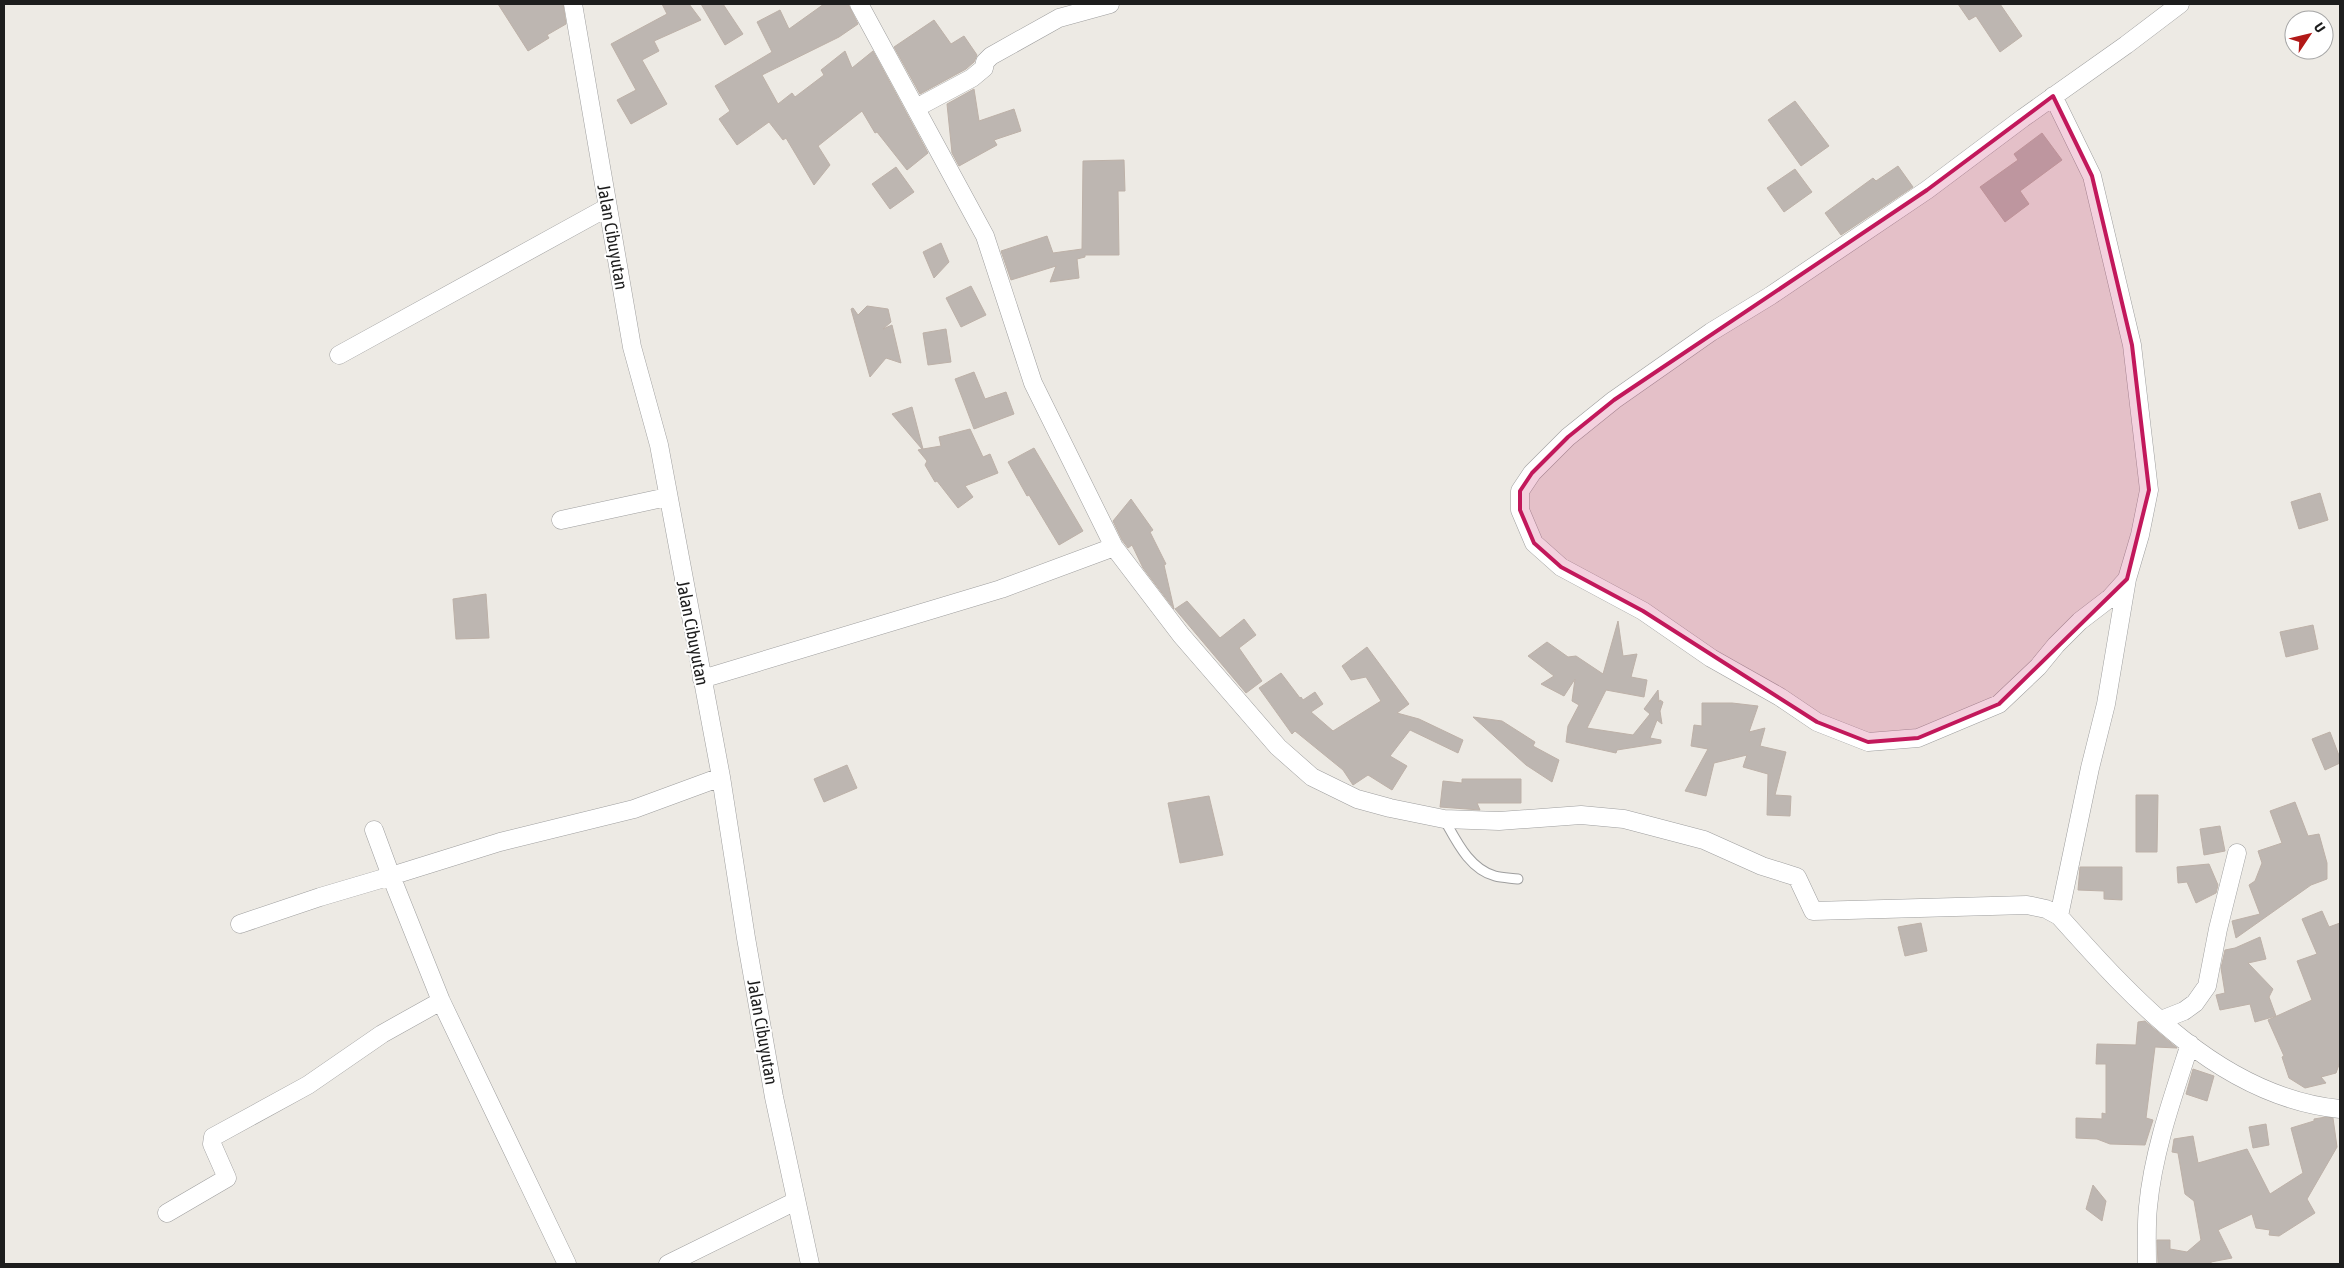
<svg xmlns="http://www.w3.org/2000/svg" width="2344" height="1268" font-family="'Asap Condensed',sans-serif">
<style>
.building{fill:#bdb6b1;stroke:#bdb1a8}
.lines{fill:none;stroke-linecap:round;stroke-linejoin:round}
.lane-casing{stroke:#9e9e9e;stroke-width:11}
.street-casing{stroke:#9e9e9e;stroke-width:19}
.lane{stroke:#fff;stroke-width:9}
.street{stroke:#fff;stroke-width:18}
.marked{fill:#c2185b;fill-opacity:0.2;stroke:#c2185b;stroke-width:4;stroke-linejoin:round}
.labels{text-anchor:middle;dominant-baseline:central;stroke-width:4;stroke-linejoin:round;paint-order:stroke}
.street-label{font-size:18px;fill:#1d1d1d;stroke:#fff}
</style>
<rect width="100%" height="100%" fill="#edeae4"/>
<path class="building" d="M 498,4 L 563,4 L 566,24 L 547,35 L 549,38 L 528,51 Z
M 662,4 L 689,4 L 701,20 L 654,41 L 659,51 L 642,60 L 667,104 L 631,124 L 617,100 L 636,90 L 611,44 L 667,14 Z
M 701,4 L 723,4 L 743,34 L 725,45 Z
M 824,4 L 848,4 L 858,24 L 839,37 L 762,75 L 778,104 L 792,93 L 795,97 L 824,75 L 821,70 L 845,51 L 852,68 L 873,51 L 928,153 L 907,170 L 877,132 L 875,133 L 862,111 L 818,146 L 830,165 L 814,185 L 786,138 L 783,140 L 769,122 L 737,145 L 719,119 L 730,111 L 715,86 L 772,52 L 757,22 L 780,10 L 789,29 Z
M 1958,4 L 2000,4 L 2022,36 L 2000,52 L 1976,16 L 1969,20 Z
M 934,20 L 951,44 L 964,36 L 977,55 L 974,62 L 966,69 L 920,94 L 894,47 Z
M 974,89 L 979,121 L 1014,109 L 1021,131 L 994,140 L 997,145 L 959,166 L 952,153 L 947,104 Z
M 1795,101 L 1829,146 L 1801,166 L 1768,120 Z
M 2042,133 L 2062,160 L 2020,191 L 2029,204 L 2005,222 L 1980,187 L 2018,160 L 2014,154 Z
M 1124,160 L 1125,191 L 1118,191 L 1119,255 L 1085,255 L 1085,257 L 1077,259 L 1079,278 L 1050,282 L 1056,266 L 1011,280 L 1001,251 L 1047,236 L 1053,253 L 1082,249 L 1083,161 Z
M 1898,166 L 1913,187 L 1841,235 L 1825,213 L 1873,178 L 1876,181 Z
M 896,167 L 914,192 L 890,209 L 872,184 Z
M 1795,169 L 1812,192 L 1784,212 L 1767,188 Z
M 941,243 L 949,262 L 934,278 L 923,252 Z
M 971,286 L 986,315 L 961,327 L 946,298 Z
M 867,306 L 888,309 L 891,322 L 883,329 L 892,325 L 901,363 L 886,358 L 870,377 L 851,309 L 853,308 L 858,315 Z
M 946,329 L 951,362 L 928,365 L 923,333 Z
M 974,372 L 985,399 L 1006,392 L 1014,414 L 974,429 L 955,379 Z
M 912,407 L 923,449 L 941,446 L 939,437 L 970,429 L 983,457 L 990,454 L 998,473 L 965,486 L 973,497 L 958,508 L 937,481 L 935,482 L 925,465 L 927,461 L 918,450 L 922,449 L 892,414 Z
M 1034,448 L 1083,531 L 1059,545 L 1029,495 L 1027,496 L 1008,462 Z
M 2320,493 L 2328,520 L 2299,529 L 2291,502 Z
M 1131,499 L 1153,530 L 1150,532 L 1166,564 L 1164,565 L 1174,609 L 1143,568 L 1132,545 L 1128,548 L 1122,540 L 1113,521 Z
M 486,594 L 489,638 L 456,639 L 453,599 Z
M 1187,601 L 1220,638 L 1244,619 L 1256,635 L 1239,648 L 1262,681 L 1246,693 L 1175,609 Z
M 1618,621 L 1623,656 L 1637,654 L 1631,677 L 1647,680 L 1644,697 L 1606,690 L 1587,728 L 1633,735 L 1650,714 L 1644,709 L 1658,690 L 1659,702 L 1660,700 L 1663,702 L 1660,711 L 1662,724 L 1657,720 L 1650,738 L 1661,740 L 1661,743 L 1617,750 L 1616,753 L 1566,742 L 1568,726 L 1579,705 L 1572,701 L 1575,679 L 1564,696 L 1541,684 L 1554,676 L 1528,656 L 1547,642 L 1568,657 L 1576,656 L 1603,674 Z
M 2313,625 L 2318,649 L 2286,657 L 2280,632 Z
M 1367,647 L 1409,704 L 1397,713 L 1419,719 L 1463,740 L 1458,753 L 1410,730 L 1390,756 L 1407,766 L 1392,790 L 1368,775 L 1353,785 L 1343,770 L 1295,731 L 1292,734 L 1259,688 L 1281,673 L 1300,698 L 1301,697 L 1303,700 L 1315,692 L 1323,704 L 1311,712 L 1333,731 L 1381,701 L 1366,677 L 1351,680 L 1342,666 Z
M 1702,703 L 1732,703 L 1758,706 L 1749,732 L 1765,728 L 1760,746 L 1786,752 L 1775,795 L 1791,796 L 1790,816 L 1767,815 L 1768,774 L 1743,767 L 1747,755 L 1714,763 L 1706,796 L 1685,791 L 1708,749 L 1691,746 L 1694,725 L 1702,726 Z
M 1473,717 L 1502,721 L 1535,742 L 1533,746 L 1559,760 L 1552,782 L 1526,765 Z
M 2330,732 L 2340,758 L 2340,763 L 2325,770 L 2312,739 Z
M 847,765 L 857,788 L 824,802 L 814,779 Z
M 1462,779 L 1521,779 L 1521,803 L 1477,803 L 1480,810 L 1440,807 L 1443,781 L 1462,783 Z
M 2136,795 L 2158,795 L 2157,852 L 2136,852 Z
M 1209,796 L 1223,855 L 1180,863 L 1168,803 Z
M 2295,802 L 2308,836 L 2319,834 L 2327,863 L 2327,879 L 2311,885 L 2236,938 L 2232,921 L 2260,914 L 2249,885 L 2255,881 L 2262,863 L 2258,851 L 2282,843 L 2270,811 Z
M 2220,826 L 2225,851 L 2204,855 L 2200,829 Z
M 2209,864 L 2218,885 L 2216,893 L 2196,903 L 2187,882 L 2178,883 L 2177,867 Z
M 2080,867 L 2122,867 L 2122,900 L 2104,899 L 2104,891 L 2078,890 Z
M 2322,911 L 2329,927 L 2340,923 L 2340,1062 L 2336,1073 L 2321,1077 L 2326,1083 L 2305,1088 L 2289,1078 L 2282,1057 L 2284,1056 L 2268,1020 L 2312,1000 L 2297,961 L 2317,954 L 2302,919 Z
M 1921,923 L 1927,951 L 1905,956 L 1898,927 Z
M 2260,937 L 2266,959 L 2248,963 L 2273,989 L 2269,997 L 2276,1016 L 2255,1022 L 2250,1004 L 2220,1010 L 2216,995 L 2225,993 L 2221,968 L 2225,950 L 2235,948 Z
M 2145,1021 L 2177,1048 L 2155,1047 L 2146,1118 L 2153,1120 L 2145,1145 L 2110,1144 L 2097,1139 L 2076,1138 L 2076,1118 L 2102,1119 L 2102,1113 L 2106,1114 L 2106,1064 L 2096,1064 L 2097,1044 L 2136,1045 L 2138,1022 Z
M 2193,1069 L 2214,1076 L 2207,1101 L 2186,1094 Z
M 2326,1117 L 2333,1118 L 2337,1147 L 2307,1199 L 2315,1213 L 2279,1236 L 2269,1235 L 2270,1230 L 2256,1228 L 2252,1214 L 2218,1230 L 2232,1258 L 2211,1262 L 2211,1264 L 2158,1264 L 2157,1240 L 2170,1240 L 2170,1249 L 2187,1252 L 2201,1240 L 2194,1201 L 2185,1194 L 2178,1153 L 2172,1152 L 2174,1139 L 2193,1136 L 2198,1163 L 2247,1149 L 2270,1194 L 2303,1173 L 2291,1128 L 2314,1121 L 2314,1119 Z
M 2266,1124 L 2269,1145 L 2253,1148 L 2249,1127 Z
M 2093,1185 L 2106,1201 L 2102,1221 L 2086,1209 Z"/>
<g class="lines">
<defs>
<path id="lane" d="M 1444,819 C 1456,840 1469,869 1495,876 C 1502,878 1511,878 1518,879"/>
<path id="street" d="M 573,4 L 632,347 L 659,445 L 721,777 L 746,938 L 774,1097 L 810,1264
M 859,4 L 985,236 L 1033,383 L 1114,547 L 1181,635 L 1278,747 L 1312,777 L 1357,799 L 1390,808 L 1444,819 L 1499,821 L 1581,815 L 1624,819 L 1704,840 L 1762,866 L 1797,877 L 1813,911 L 2027,905 L 2046,909 L 2059,916 C 2134,1000 2221,1097 2340,1109
M 2053,96 L 2092,176 L 2132,345 L 2149,490 L 2140,535 L 2127,579 L 2106,704 L 2090,768 L 2059,916
M 916,108 L 972,78 L 984,68 L 985,62 L 991,56 L 1059,18 L 1110,4
M 339,355 L 608,207
M 561,520 L 667,497
M 2127,579 L 2110,598 L 2080,621 L 2056,645 L 2038,667 L 1999,704 L 1918,738 L 1868,742 L 1817,722 L 1780,697 L 1711,658 L 1643,611 L 1561,567 L 1534,543 L 1520,510 L 1520,491 L 1532,473 L 1568,437 L 1614,400 L 1711,332 L 1770,296 L 1927,190 L 2023,118 L 2126,45 L 2180,4
M 702,679 L 1001,589 L 1114,547
M 240,924 L 320,897 L 391,876 L 374,830
M 2161,1020 L 2184,1011 L 2195,1003 L 2207,986 L 2218,929 L 2237,853
M 167,1213 L 227,1178 L 212,1144 L 213,1137 L 308,1085 L 382,1034 L 441,1001
M 567,1264 L 441,1001 L 391,876 L 500,842 L 634,809 L 721,777
M 668,1264 L 796,1201
M 2147,1264 C 2147,1245 2146,1226 2148,1207 C 2153,1152 2173,1096 2190,1044"/>
</defs>
<use href="#lane" class="lane-casing"/>
<use href="#street" class="street-casing"/>
<use href="#lane" class="lane"/>
<use href="#street" class="street"/>
</g>
<path class="marked" d="M 2053,96 L 2092,176 L 2132,345 L 2149,490 L 2127,579 L 1999,704 L 1918,738 L 1868,742 L 1817,722 L 1643,611 L 1561,567 L 1534,543 L 1520,510 L 1520,491 L 1532,473 L 1568,437 L 1614,400 L 1927,190 Z"/>
<g class="labels">
<g class="street-label">
<text transform="translate(613 237) rotate(80)">Jalan Cibuyutan</text>
<text transform="translate(693 633) rotate(79)">Jalan Cibuyutan</text>
<text transform="translate(763 1032) rotate(80)">Jalan Cibuyutan</text>
</g>
</g>
<rect width="2344" height="1268" fill="none" stroke="#1d1d1d" stroke-width="10"/>
<g transform="translate(2309 35) rotate(55)"><circle r="24" fill="#ffffff" stroke="#a5a5a5"/>
<path d="M0-4L9 19L0 12L-9 19Z" fill="#b21918"/>
<text y="-8" font-size="14" font-weight="bold" text-anchor="middle" fill="#1d1d1d">U</text>
</g>
</svg>
